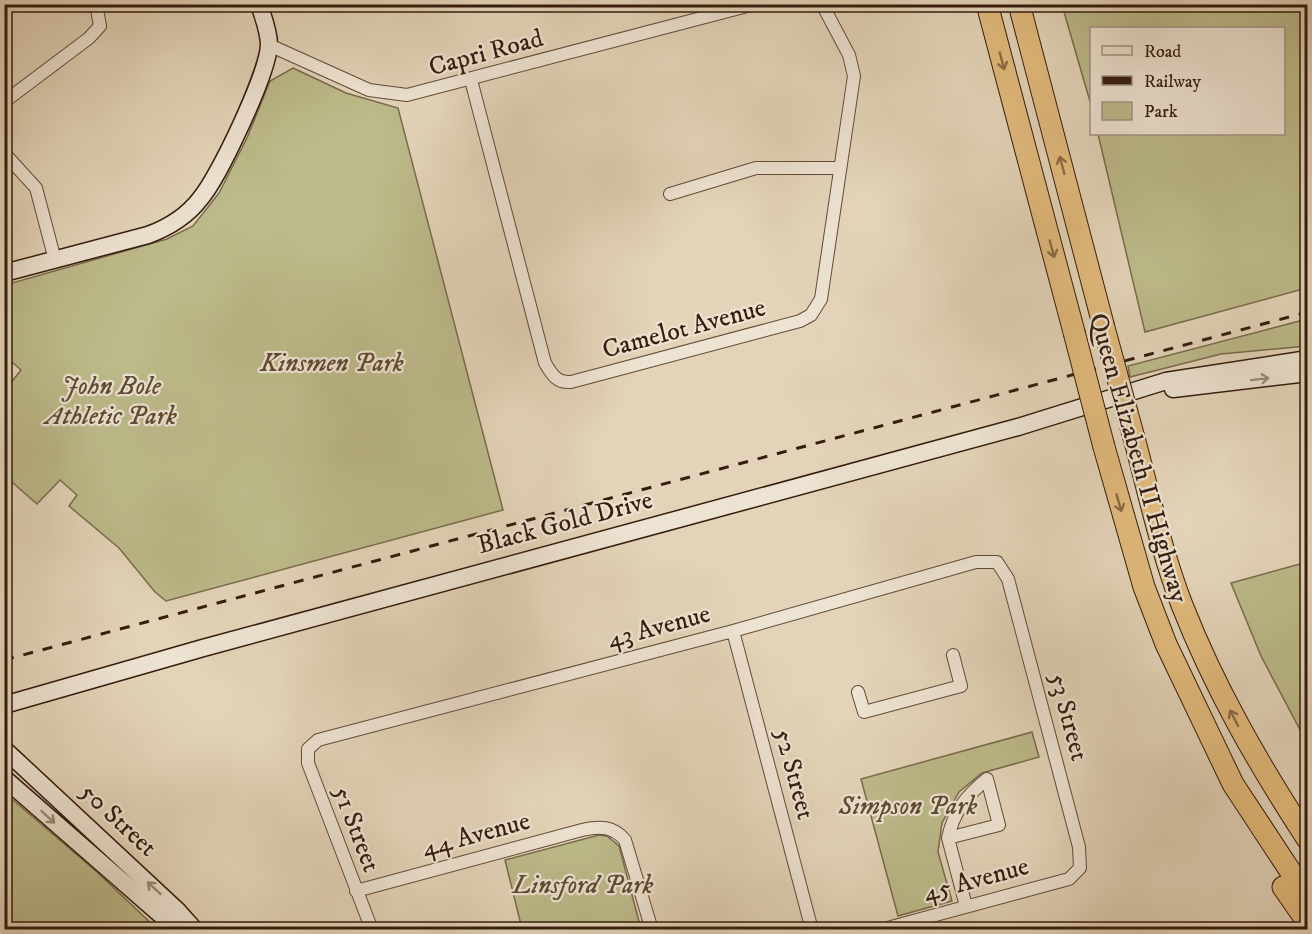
<svg xmlns="http://www.w3.org/2000/svg" width="1312" height="934" font-family="'IM FELL DW Pica',serif">
<style>
.green{fill:#bcba8a;stroke:#786b4c;stroke-width:1.5}
.lines{fill:none;stroke-linecap:round;stroke-linejoin:round}
.street-casing{stroke:#604a38;stroke-width:14}
.secondary-casing{stroke:#351c0d;stroke-width:19}
.highway-casing{stroke:#351c0d;stroke-width:23}
.street{stroke:#ede3d2;stroke-width:12}
.secondary{stroke:#ede3d2;stroke-width:16}
.highway{stroke:#e2ba7c;stroke-width:21}
.rail{stroke:#351c0d;stroke-width:3;stroke-dasharray:10 10;stroke-linecap:butt}
.highway-bridge-casing{stroke:#351c0d;stroke-width:23;stroke-linecap:butt}
.highway-bridge{stroke:#e2ba7c;stroke-width:21}
.oneway{stroke:#8c6b44}
.oneway2{stroke:#9a8979}
.labels{text-anchor:middle;dominant-baseline:central;stroke-width:4.5;stroke-linejoin:round;paint-order:stroke}
.street-label{font-size:26px;fill:#351c0d;stroke:#ede3d2}
.park-label{font-size:26px;font-style:italic;fill:#5e4b32;stroke:#ede3d2}
</style>
<rect width="100%" height="100%" fill="#e3d4b9"/>
<filter id="stains"><feTurbulence type="fractalNoise" baseFrequency=".00333" numOctaves="4"/><feColorMatrix values="0 0 0 0 .2 0 0 0 0 .09 0 0 0 0 .02 0 0 0 .5 -.17"/></filter>
<radialGradient id="worn" r=".72"><stop offset=".6" stop-color="#630" stop-opacity="0"/><stop offset="1" stop-color="#630" stop-opacity=".3"/></radialGradient>
<path class="green" d="M 1062,5 L 1307,5 L 1307,288 L 1145,332 L 1098,134 L 1284,134 L 1284,28 L 1092,28 L 1091,105 Z
M 293,68 L 346,93 L 398,108 L 503,510 L 166,601 L 155,592 L 119,548 L 69,506 L 77,495 L 60,480 L 37,504 L 5,476 L 5,390 L 21,370 L 5,356 L 5,285 L 167,239 L 193,226 L 219,193 L 247,138 L 270,81 Z
M 1307,319 L 1307,346 L 1221,354 L 1130,377 L 1128,366 Z
M 1307,562 L 1308,562 L 1307,743 L 1261,656 L 1231,583 Z
M 1032,732 L 1039,757 L 982,773 L 959,792 L 942,823 L 938,852 L 952,901 L 898,916 L 861,779 Z
M 5,793 L 97,872 L 157,929 L 5,929 Z
M 599,835 L 607,836 L 619,846 L 641,929 L 522,929 L 505,860 Z"/>
<g class="lines">
<defs>
<path id="street" d="M 269,45 L 369,90 L 407,95 L 755,4
M 471,80 L 545,363 C 552,375 557,383 571,382 L 800,321 L 811,315 L 821,299 L 854,76 L 849,55 L 822,4
M 4,102 L 89,38 L 100,26 L 96,4
M 4,153 L 36,188 L 55,260
M 670,194 L 756,168 L 839,168
M 733,631 L 812,930
M 858,692 L 864,712 L 961,686 L 953,655
M 987,779 L 999,825 L 948,838 C 954,811 966,796 987,779 Z
M 948,838 L 966,906
M 356,891 L 582,830 C 600,826 613,826 625,840 L 652,930
M 372,930 L 308,763 L 308,749 L 318,740 L 733,631 L 976,562 L 997,562 L 1008,579 L 1079,847 L 1080,868 L 1069,879 L 880,930"/>
<path id="secondary" d="M 4,273 L 148,235 C 167,228 187,216 200,199 C 219,177 268,73 269,45 C 269,31 263,17 259,4
M 1173,389 L 1308,373
M 4,705 L 203,648 L 1018,427 L 1166,381 L 1308,359
M 4,749 L 178,911 L 195,930
M 4,778 L 178,930"/>
<path id="highway" d="M 987,4 L 1074,332
M 1019,4 L 1103,324
M 1134,438 C 1149,493 1161,551 1182,605 C 1215,689 1259,765 1308,840
M 1104,447 L 1144,587 L 1166,644 L 1233,784 L 1308,898
M 1283,887 L 1308,923"/>
</defs>
<use href="#street" class="street-casing"/>
<use href="#secondary" class="secondary-casing"/>
<use href="#highway" class="highway-casing"/>
<use href="#street" class="street"/>
<use href="#secondary" class="secondary"/>
<use href="#highway" class="highway"/>
<path class="rail" d="M 4,660 L 1308,312"/>
<defs>
<path id="highway-bridge" d="M 1103,324 L 1134,438
M 1074,332 L 1104,447"/>
</defs>
<use href="#highway-bridge" class="highway-bridge-casing"/>
<use href="#highway-bridge" class="highway-bridge"/>
</g>
<defs><path id="oneway-shaft" d="M-6 0H5M1.5-3L5.5 0L1.5 3" fill="none" stroke-width="1.6" stroke-linecap="round" stroke-linejoin="round" transform="scale(1.5)"/></defs>
<g class="oneway">
<use href="#oneway-shaft" transform="translate(1002 61) rotate(75)"/>
<use href="#oneway-shaft" transform="translate(1062 165) rotate(-105)"/>
<use href="#oneway-shaft" transform="translate(1052 249) rotate(75)"/>
<use href="#oneway-shaft" transform="translate(1119 503) rotate(74)"/>
<use href="#oneway-shaft" transform="translate(1234 718) rotate(-117)"/>
</g>
<g class="oneway2">
<use href="#oneway-shaft" transform="translate(1260 379) rotate(-7)"/>
<use href="#oneway-shaft" transform="translate(48 817) rotate(42)"/>
<use href="#oneway-shaft" transform="translate(154 888) rotate(-137)"/>
</g>
<g class="labels">
<g class="street-label">
<text transform="translate(486 53) rotate(-15)">Capri Road</text>
<text transform="translate(684 329) rotate(-15)">Camelot Avenue</text>
<text transform="translate(1138 458) rotate(74)">Queen Elizabeth II Highway</text>
<text transform="translate(565 523) rotate(-15)">Black Gold Drive</text>
<text transform="translate(659 627) rotate(-15)">43 Avenue</text>
<text transform="translate(1068 717) rotate(75)">53 Street</text>
<text transform="translate(794 774) rotate(75)">52 Street</text>
<text transform="translate(118 820) rotate(43)">50 Street</text>
<text transform="translate(356 829) rotate(69)">51 Street</text>
<text transform="translate(476 835) rotate(-15)">44 Avenue</text>
<text transform="translate(976 880) rotate(-15)">45 Avenue</text>
</g>
<g class="park-label">
<text x="332" y="363">Kinsmen Park</text>
<text x="111" y="386">John Bole<tspan x="111" dy="30">Athletic Park</tspan></text>
<text x="908" y="806">Simpson Park</text>
<text x="583" y="885">Linsford Park</text>
</g>
</g>
<rect width="1312" height="934" fill="none" stroke="#e3d4b9" stroke-width="24"/>
<rect x="6" y="6" width="1300" height="922" fill="none" stroke="#351c0d" stroke-width="3"/>
<rect x="12" y="12" width="1288" height="910" fill="none" stroke="#351c0d" stroke-width="1.5"/>
<rect x="1090" y="27" width="195" height="108" fill="#ede3d2" stroke="#a39383" stroke-width="1.5"/>
<rect x="1102" y="46" width="30" height="9" fill="#ede3d2" stroke="#a39383" stroke-width="1.5"/>
<text x="1144" y="57" font-size="18" fill="#351c0d">Road</text>
<rect x="1102" y="76" width="30" height="9" fill="#351c0d" stroke="#a39383" stroke-width="1.5"/>
<text x="1144" y="87" font-size="18" fill="#351c0d">Railway</text>
<rect x="1102" y="102" width="30" height="18" fill="#bcba8a" stroke="#a39383" stroke-width="1.5"/>
<text x="1144" y="117" font-size="18" fill="#351c0d">Park</text>
<rect width="100%" height="100%" filter="url(#stains)"/>
<rect width="100%" height="100%" fill="url(#worn)"/>
</svg>
